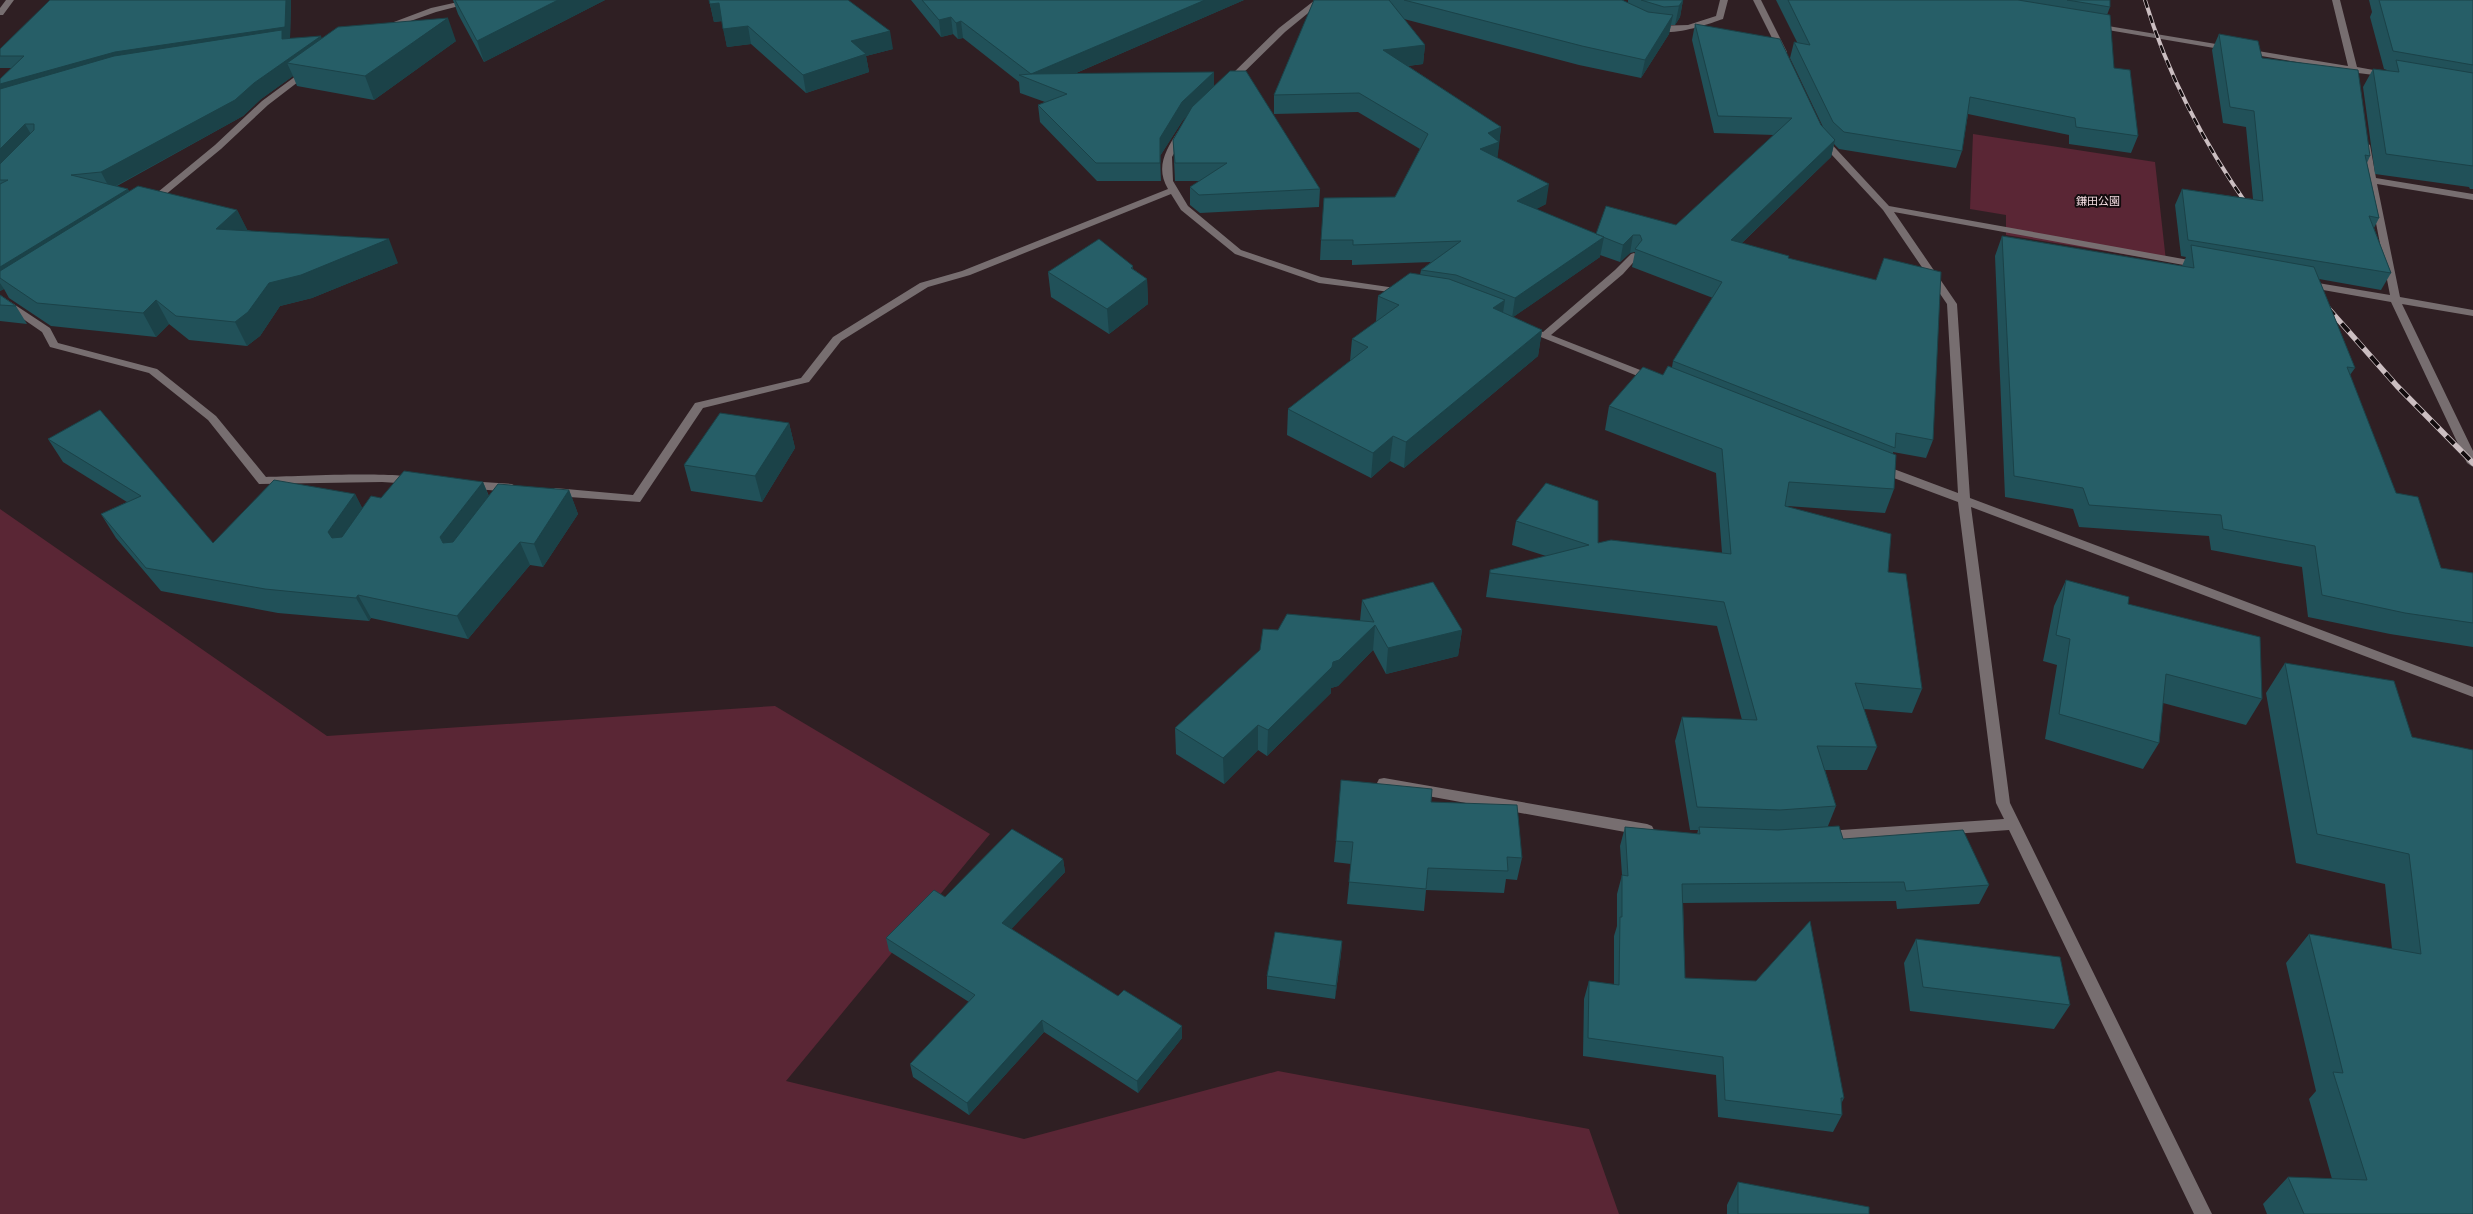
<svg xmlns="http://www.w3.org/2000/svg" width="2473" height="1214" font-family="Ubuntu,'Noto Sans JP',sans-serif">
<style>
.green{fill:#5a2635}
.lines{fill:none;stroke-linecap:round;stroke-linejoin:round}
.minor{fill:#776e70;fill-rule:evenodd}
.rail-far1-casing{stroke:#cbbec1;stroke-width:4}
.rail-casing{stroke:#cbbec1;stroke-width:5.5}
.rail-far1{stroke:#120b0d;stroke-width:2.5;stroke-dasharray:8;stroke-linecap:butt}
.rail{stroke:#120b0d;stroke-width:4;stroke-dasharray:11;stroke-linecap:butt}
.wall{fill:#215159}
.shaded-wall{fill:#1b4248}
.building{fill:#265e67;stroke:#1b4248}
.labels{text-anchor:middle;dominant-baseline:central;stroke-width:4;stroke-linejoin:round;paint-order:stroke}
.far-park-label{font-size:11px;fill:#f3dce1;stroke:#120b0d}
</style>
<rect width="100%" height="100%" fill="#2f1f23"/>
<path class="green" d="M 1973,134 L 2155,162 L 2166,261 L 2006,235 L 2006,215 L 1970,209 Z
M 0,509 L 327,736 L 775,706 L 990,834 L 786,1081 L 1024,1139 L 1278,1071 L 1589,1129 L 1619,1214 L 0,1214 Z"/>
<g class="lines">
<path class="minor" d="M 6,0 L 14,0 L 3,15 L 0,15 L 0,8 Z
M 467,0 L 482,0 L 436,12 L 385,30 L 378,28 L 431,8 Z
M 1315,0 L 1324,0 L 1285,32 L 1232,84 L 1226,84 L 1226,80 L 1279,28 Z
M 1720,0 L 1728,0 L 1723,19 C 1706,25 1666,39 1651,28 L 1655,26 L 1688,25 L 1716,16 Z
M 1753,0 L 1761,0 L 1787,52 L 1786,54 L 1779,52 Z
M 2332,0 L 2340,0 L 2357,67 L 2390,73 L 2390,77 L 2358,73 L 2359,76 L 2355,79 L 2352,78 L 2350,71 L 2096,28 L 2092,26 L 2096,24 L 2348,66 Z
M 304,70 L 311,72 L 268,105 L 221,149 L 153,205 L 147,205 L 147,201 L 215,145 L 262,101 Z
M 1181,130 L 1185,133 L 1172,157 L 1173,181 L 1188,206 L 1241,250 L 1321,277 L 1402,289 L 1407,292 L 1406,294 L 1319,283 L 1235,254 L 1181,210 L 1171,194 L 970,275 L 928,287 L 841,341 L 809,382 L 703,408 L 640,502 L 555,496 L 549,492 L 555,488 L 633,495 L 695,403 L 801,378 L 833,337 L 920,283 L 962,271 L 1168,189 C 1155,167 1166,150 1178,131 Z
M 1822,136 L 1825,137 L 1889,206 L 2200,262 L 2205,265 L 2200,268 L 1894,212 L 1957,304 L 1970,498 L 2473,687 L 2473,697 L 1971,507 L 2010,803 L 2212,1214 L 2194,1214 L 2009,830 L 1826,843 L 1821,841 L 1819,837 L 1821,833 L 1826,831 L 2004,819 L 1996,803 L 1958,502 L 1875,471 L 1873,468 L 1879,464 L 1883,465 L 1958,493 L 1947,304 L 1883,210 L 1819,141 L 1817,139 Z
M 2365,142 L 2370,145 L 2376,178 L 2473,194 L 2473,200 L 2377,184 L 2400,297 L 2473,310 L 2473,316 L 2402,304 L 2473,451 L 2473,467 L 2467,463 L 2391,302 L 2306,287 L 2301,284 L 2306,281 L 2390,295 L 2368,182 L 2365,180 L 2367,178 L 2360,145 Z
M 1634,253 L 1639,256 L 1623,274 L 1551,335 L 1658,377 L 1659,379 L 1658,381 L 1650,381 L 1521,329 L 1526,326 L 1543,332 L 1615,270 L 1631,254 Z
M 0,295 L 50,328 L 58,343 L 157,369 L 216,416 L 266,477 C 287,477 410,470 419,480 L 413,484 L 382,482 L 259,484 L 208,420 L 149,373 L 50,347 L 42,332 L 0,303 Z
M 467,481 L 512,484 L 518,488 L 512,492 L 463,488 L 461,485 L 463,482 Z
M 1384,778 L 1647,824 L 1652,826 L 1654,830 L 1652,834 L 1647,836 L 1384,788 L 1379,787 L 1377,783 L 1379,779 Z"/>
<defs>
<path id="rail-far1" d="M 2145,0 C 2168,76 2204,144 2250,209
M 2325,305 L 2328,309"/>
<path id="rail" d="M 2327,307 L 2397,386 L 2473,463"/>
</defs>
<use href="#rail-far1" class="rail-far1-casing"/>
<use href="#rail" class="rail-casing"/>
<use href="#rail-far1" class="rail-far1"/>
<use href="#rail" class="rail"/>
</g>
<path class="wall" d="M 291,0 L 290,38 L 456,41 L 374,100 L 297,86 L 293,76 L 261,99 L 243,116 L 117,186 L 130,191 L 237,210 L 247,230 L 398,263 L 312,298 L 280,306 L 260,336 L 247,346 L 189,340 L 169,324 L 156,337 L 51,326 L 9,298 L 4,289 L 0,291 L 0,79 L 12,68 L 0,68 L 0,49 Z
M 453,0 L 605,0 L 484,62 L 458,14 Z
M 709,0 L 893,49 L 866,56 L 869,72 L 806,93 L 751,44 L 727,47 L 722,21 L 714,22 Z
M 911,0 L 1244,0 L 1074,74 L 1214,72 L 1214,86 L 1320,189 L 1319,207 L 1200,213 L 1190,205 L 1190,187 L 1200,181 L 1175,181 L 1173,140 L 1188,114 L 1183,120 L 1160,156 L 1161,181 L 1097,181 L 1040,122 L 1038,105 L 1045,102 L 1020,93 L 1019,82 L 963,38 L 958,39 L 953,34 L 941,37 Z
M 1314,0 L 1622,0 L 1628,3 L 1628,0 L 1683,0 L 1680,17 L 1675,25 L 1671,25 L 1669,34 L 1641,78 L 1579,65 L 1404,19 L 1425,45 L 1423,64 L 1408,66 L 1501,127 L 1497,158 L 1546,204 L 1536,209 L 1596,234 L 1676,225 L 1774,135 L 1714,133 L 1692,40 L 1695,24 L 1823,127 L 1790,58 L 1794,42 L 1797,42 L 1776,0 L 2110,0 L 2110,7 L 2107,15 L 2114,68 L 2138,136 L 2131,153 L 2069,144 L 2069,135 L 1968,114 L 1962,151 L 1956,168 L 1839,149 L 1834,144 L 1831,157 L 1742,243 L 1789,258 L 1933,440 L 1926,458 L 1893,452 L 1894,489 L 1885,513 L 1787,506 L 1888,572 L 1922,689 L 1912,713 L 1864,709 L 1877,747 L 1867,770 L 1825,770 L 1836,806 L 1828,826 L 1843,839 L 1989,885 L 1979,904 L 1897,909 L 1896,901 L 1683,903 L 1685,978 L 1844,1098 L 1841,1104 L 1842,1115 L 1833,1132 L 1718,1117 L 1716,1075 L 1583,1056 L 1584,999 L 1589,981 L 1614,985 L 1614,936 L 1617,926 L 1617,894 L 1622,875 L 1620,846 L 1625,827 L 1697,834 L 1698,830 L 1690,830 L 1675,741 L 1682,717 L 1742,720 L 1717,626 L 1486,597 L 1490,570 L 1546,556 L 1512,545 L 1516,521 L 1598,543 L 1722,553 L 1716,473 L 1605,430 L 1609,406 L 1663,375 L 1672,367 L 1673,361 L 1713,298 L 1632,267 L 1635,252 L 1630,253 L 1620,262 L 1600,255 L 1600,257 L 1513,317 L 1542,330 L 1538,356 L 1404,468 L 1390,461 L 1371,478 L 1287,435 L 1288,409 L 1350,361 L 1352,339 L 1377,321 L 1376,321 L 1378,296 L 1420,275 L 1421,270 L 1431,262 L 1352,265 L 1352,260 L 1320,260 L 1321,240 L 1395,197 L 1420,149 L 1358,112 L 1274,114 L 1274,95 Z
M 2369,0 L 2473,0 L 2473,189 L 2470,189 L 2469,187 L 2375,174 L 2363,87 L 2373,69 L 2390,71 L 2384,69 L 2370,17 L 2372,12 Z
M 2219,34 L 2262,58 L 2370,156 L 2367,163 L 2379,218 L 2374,228 L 2391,273 L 2381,290 L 2319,279 L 2355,368 L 2350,375 L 2396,493 L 2441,568 L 2473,573 L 2473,647 L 2390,634 L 2308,617 L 2302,567 L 2211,550 L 2209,536 L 2079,527 L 2073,509 L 2005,497 L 1995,256 L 2002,236 L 2182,266 L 2186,257 L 2181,256 L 2175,205 L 2182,189 L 2253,199 L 2246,127 L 2223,123 L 2212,50 Z
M 1133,266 L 1133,269 L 1147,279 L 1148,304 L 1109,334 L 1051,297 L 1048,272 Z
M 0,295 L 16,306 L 27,324 L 0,321 Z
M 100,410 L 213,543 L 355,494 L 362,508 L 381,498 L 483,482 L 489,496 L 569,490 L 578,514 L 543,567 L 530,565 L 468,639 L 371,618 L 369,621 L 278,613 L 161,591 L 116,538 L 101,514 L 127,502 L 63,462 L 48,439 Z
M 789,423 L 795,448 L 762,502 L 691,491 L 684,465 Z
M 2066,580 L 2128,604 L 2262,699 L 2246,725 L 2163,703 L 2159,743 L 2143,769 L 2045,739 L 2057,665 L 2043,661 L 2054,606 Z
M 1362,600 L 1462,630 L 1458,656 L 1386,674 L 1373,650 L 1338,686 L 1331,688 L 1331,693 L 1267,756 L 1258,750 L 1224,784 L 1176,754 L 1175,728 L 1260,650 L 1278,630 L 1360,621 Z
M 2285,663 L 2394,681 L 2473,1214 L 2267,1214 L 2263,1204 L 2288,1177 L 2332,1179 L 2309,1099 L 2316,1091 L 2286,963 L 2309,934 L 2392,949 L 2385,884 L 2296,863 L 2266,693 Z
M 1431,802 L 1522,858 L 1517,880 L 1506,879 L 1504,893 L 1426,890 L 1424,911 L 1347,904 L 1351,864 L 1334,862 L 1336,841 Z
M 1063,859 L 1065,872 L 1011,929 L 1182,1038 L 1138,1093 L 1044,1032 L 969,1115 L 913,1077 L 910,1064 L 969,1002 L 889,951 L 886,938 Z
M 1916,939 L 2070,1005 L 2054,1029 L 1910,1011 L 1904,963 Z
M 1342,941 L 1341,954 L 1335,999 L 1267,989 L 1267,976 Z
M 1738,1182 L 1869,1214 L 1727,1214 L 1727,1205 Z"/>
<path class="shaded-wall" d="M 286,0 L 291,0 L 290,39 L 0,98 L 0,84 Z
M 558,0 L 605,0 L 484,62 L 477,41 Z
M 1205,0 L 1244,0 L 1046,86 L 1031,74 Z
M 1683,0 L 1680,17 L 1675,25 L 1679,6 Z
M 719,3 L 723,21 L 714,22 L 710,4 Z
M 1673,15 L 1669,34 L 1641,78 L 1645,60 Z
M 951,17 L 953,34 L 941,37 L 939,20 Z
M 448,18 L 456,41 L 374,100 L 365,76 Z
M 961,21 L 963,38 L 958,39 L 956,23 Z
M 748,26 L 751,44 L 727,47 L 723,29 Z
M 890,31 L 893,49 L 866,56 L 869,72 L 806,93 L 803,75 L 851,41 Z
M 321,36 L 327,52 L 287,63 L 293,76 L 261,99 L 243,116 L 110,189 L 101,172 L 254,83 Z
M 1425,45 L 1423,64 L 1382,69 L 1383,50 Z
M 1214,72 L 1214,89 L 1183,120 L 1160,156 L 1161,181 L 1160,138 L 1182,102 Z
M 25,124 L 35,141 L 0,176 L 0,149 Z
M 1501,127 L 1499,146 L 1497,161 L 1480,149 L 1488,133 Z
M 1835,140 L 1831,157 L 1727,257 L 1731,240 Z
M 1549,184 L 1546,204 L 1514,221 L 1517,201 Z
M 128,189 L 138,206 L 0,278 L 0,267 Z
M 237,210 L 249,233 L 216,229 Z
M 1633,235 L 1630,253 L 1620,262 L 1623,245 Z
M 1604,237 L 1600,257 L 1512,318 L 1515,298 Z
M 389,239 L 398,263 L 312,298 L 280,306 L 260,336 L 247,346 L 235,322 L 269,283 Z
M 1133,266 L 1134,289 L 1147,279 L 1148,304 L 1109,334 L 1107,309 L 1131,268 Z
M 0,283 L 4,289 L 0,291 Z
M 156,300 L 169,324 L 156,337 L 143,313 Z
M 1505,300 L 1501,325 L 1493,308 Z
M 1542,330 L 1538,356 L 1404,468 L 1406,442 Z
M 789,423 L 795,448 L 762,502 L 755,476 Z
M 1393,436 L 1390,461 L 1371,478 L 1373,453 Z
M 483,482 L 492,505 L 450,560 L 440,537 Z
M 569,490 L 578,514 L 543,567 L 534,544 Z
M 355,494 L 367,517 L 340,555 L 328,532 Z
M 520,542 L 530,565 L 468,639 L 457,616 Z
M 358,595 L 371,618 L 369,621 L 356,598 Z
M 1375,625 L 1373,650 L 1338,686 L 1331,688 L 1331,693 L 1267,756 L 1268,730 L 1333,662 Z
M 1462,630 L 1458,656 L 1386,674 L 1388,648 Z
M 1258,725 L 1258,750 L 1224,784 L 1223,758 Z
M 1063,859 L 1065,872 L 1005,936 L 1002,923 Z
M 1342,941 L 1341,954 L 1335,999 L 1336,986 Z
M 1042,1020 L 1044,1032 L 969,1115 L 967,1103 Z
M 1182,1026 L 1182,1038 L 1138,1093 L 1137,1081 Z"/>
<path class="building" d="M 50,0 L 286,0 L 285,27 L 115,52 L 0,84 L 0,79 L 24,56 L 0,56 L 0,49 Z
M 455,0 L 558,0 L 477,41 Z
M 709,0 L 848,0 L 890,31 L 851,41 L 866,54 L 803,75 L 748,26 L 723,29 L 719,3 L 710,4 Z
M 922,0 L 1205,0 L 1031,74 L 1214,72 L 1182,102 L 1160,138 L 1160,163 L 1096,163 L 1038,105 L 1067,94 L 1019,75 L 1031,74 L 961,21 L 956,23 L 951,17 L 939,20 Z
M 1314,0 L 1389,0 L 1425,45 L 1383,50 L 1501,127 L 1488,133 L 1499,142 L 1480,149 L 1549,184 L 1517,201 L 1604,237 L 1515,298 L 1456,275 L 1421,270 L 1461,241 L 1353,245 L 1353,240 L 1321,240 L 1324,198 L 1395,197 L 1428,134 L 1359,93 L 1274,95 Z
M 1404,0 L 1622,0 L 1648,12 L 1673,15 L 1645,60 L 1582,46 Z
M 1641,0 L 1683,0 L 1679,6 L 1664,7 Z
M 1788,0 L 2018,0 L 2110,15 L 2114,68 L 2130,70 L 2138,136 L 2076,127 L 2075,118 L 1970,97 L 1962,151 L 1844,132 L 1833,122 L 1794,42 L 1810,45 Z
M 2067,0 L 2110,0 L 2110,7 Z
M 2379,0 L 2473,0 L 2473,65 L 2393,51 Z
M 448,18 L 365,76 L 287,63 L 338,27 Z
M 1695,24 L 1780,39 L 1821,125 L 1835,140 L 1731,240 L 1789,256 L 1788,258 L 1876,280 L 1884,258 L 1941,272 L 1933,440 L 1896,433 L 1895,448 L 1673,361 L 1722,282 L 1635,249 L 1642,240 L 1640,235 L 1633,235 L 1623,245 L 1603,237 L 1604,237 L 1596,234 L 1606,206 L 1676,225 L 1792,118 L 1718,116 Z
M 282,30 L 282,39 L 321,36 L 254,83 L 235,100 L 101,172 L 71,175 L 128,189 L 0,267 L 0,184 L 8,180 L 0,180 L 0,164 L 34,130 L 34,124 L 25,124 L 0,149 L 0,89 L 114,56 L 275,31 Z
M 2219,34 L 2258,41 L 2262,58 L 2358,70 L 2370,156 L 2365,155 L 2379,218 L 2369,216 L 2391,273 L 2188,240 L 2182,189 L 2263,201 L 2254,111 L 2230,107 Z
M 2396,60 L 2473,73 L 2473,166 L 2386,154 L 2373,69 L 2399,72 Z
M 1230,71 L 1246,71 L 1320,189 L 1199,195 L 1190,187 L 1227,163 L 1175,163 L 1173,140 L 1192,107 Z
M 138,186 L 237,210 L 216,229 L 389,239 L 301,275 L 269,283 L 248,312 L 235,322 L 176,316 L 156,300 L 143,313 L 37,303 L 0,278 L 0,271 Z
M 2002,236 L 2194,268 L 2191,245 L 2314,267 L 2355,368 L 2347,367 L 2396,493 L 2418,497 L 2441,568 L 2473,573 L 2473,623 L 2405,613 L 2322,595 L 2315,546 L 2223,529 L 2221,515 L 2089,505 L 2083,488 L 2014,476 Z
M 1099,239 L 1133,266 L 1131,268 L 1147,279 L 1107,309 L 1048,272 Z
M 1410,273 L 1449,279 L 1505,300 L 1493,308 L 1542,330 L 1406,442 L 1393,436 L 1373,453 L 1288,409 L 1368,347 L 1352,339 L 1399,305 L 1378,296 Z
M 0,295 L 16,306 L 0,305 Z
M 1668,366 L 1896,455 L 1894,489 L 1789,482 L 1785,506 L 1891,534 L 1888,572 L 1906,574 L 1922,689 L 1855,683 L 1877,747 L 1817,746 L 1836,806 L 1780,810 L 1697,807 L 1682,717 L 1757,720 L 1724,602 L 1490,573 L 1490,570 L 1589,545 L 1516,521 L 1546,483 L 1598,501 L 1598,543 L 1611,540 L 1731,554 L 1722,449 L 1609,406 L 1643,367 L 1663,375 Z
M 100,410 L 213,543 L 274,480 L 355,494 L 328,532 L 332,538 L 342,537 L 371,496 L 381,498 L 404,471 L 483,482 L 440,537 L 443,543 L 453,542 L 498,484 L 569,490 L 534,544 L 520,542 L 457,616 L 358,595 L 356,598 L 265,589 L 146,568 L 101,514 L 141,496 L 48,439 Z
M 720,413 L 789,423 L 755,476 L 684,465 Z
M 2066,580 L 2129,597 L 2128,604 L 2260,637 L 2262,699 L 2166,674 L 2159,743 L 2059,714 L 2070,639 L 2056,635 Z
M 1433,582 L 1462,630 L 1388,648 L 1375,625 L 1339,660 L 1333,662 L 1332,667 L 1268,730 L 1258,725 L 1223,758 L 1175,728 L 1260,650 L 1263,629 L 1278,630 L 1287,614 L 1374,622 L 1362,600 Z
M 2285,663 L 2394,681 L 2412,737 L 2473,750 L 2473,1214 L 2304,1214 L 2288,1177 L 2367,1180 L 2333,1072 L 2343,1073 L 2309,934 L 2421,954 L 2409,854 L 2317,834 Z
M 1341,780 L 1432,789 L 1431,802 L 1517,805 L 1522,858 L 1507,857 L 1508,871 L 1428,868 L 1426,889 L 1349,882 L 1353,842 L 1336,841 Z
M 1839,826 L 1843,839 L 1963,830 L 1989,885 L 1906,891 L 1904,882 L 1682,884 L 1685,978 L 1756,981 L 1810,921 L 1844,1098 L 1841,1098 L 1842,1115 L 1725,1100 L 1723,1057 L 1588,1038 L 1589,981 L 1619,985 L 1620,917 L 1622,917 L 1622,875 L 1628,876 L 1625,827 L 1700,834 L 1699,827 L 1778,830 Z
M 1012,829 L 1063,859 L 1002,923 L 1118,996 L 1124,990 L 1182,1026 L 1137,1081 L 1042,1020 L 967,1103 L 910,1064 L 975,995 L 886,938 L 934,890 L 945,897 Z
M 1275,932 L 1342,941 L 1336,986 L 1267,976 Z
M 1916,939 L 2060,957 L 2070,1005 L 1923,987 Z
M 1738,1182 L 1869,1207 L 1869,1214 L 1738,1214 Z"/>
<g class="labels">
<g class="far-park-label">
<text x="2098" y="201">鎌田公園</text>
</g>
</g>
</svg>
